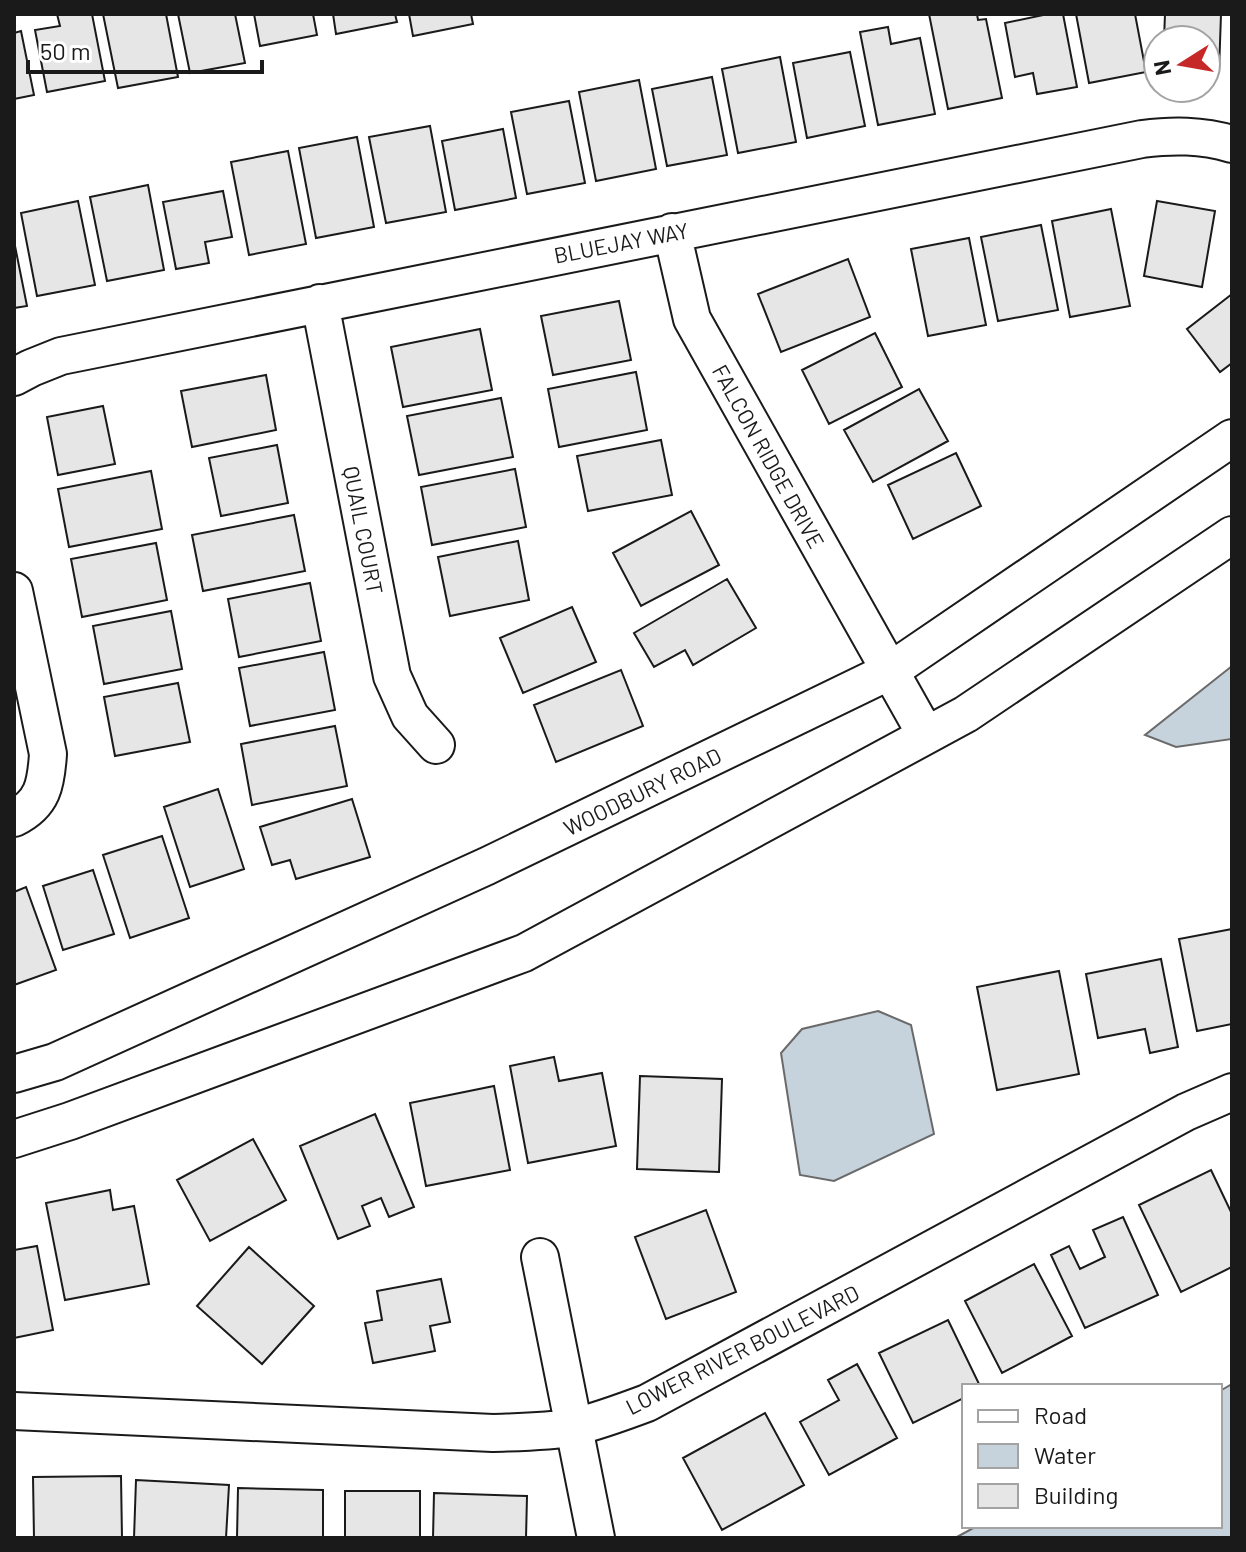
<svg xmlns="http://www.w3.org/2000/svg" width="1246" height="1552" font-family="Barlow,sans-serif">
<style>
.water{fill:#c6d2dc;stroke:#6a6a6a;stroke-width:2}
.building{fill:#e6e6e6;stroke:#1a1a1a;stroke-width:2}
.lines{fill:none;stroke-linecap:round;stroke-linejoin:round}
.minor-casing{stroke:#1a1a1a;stroke-width:40}
.minor{stroke:#fff;stroke-width:36}
.labels{text-anchor:middle;dominant-baseline:central;stroke-width:6;stroke-linejoin:round;paint-order:stroke}
.street-label{font-size:22px;fill:#1a1a1a;stroke:#fff}
</style>
<rect width="100%" height="100%" fill="#fff"/>
<path class="water" d="M 1232,666 L 1232,739 L 1176,747 L 1145,735 Z
M 878,1011 L 911,1025 L 934,1134 L 834,1181 L 800,1175 L 781,1053 L 802,1029 Z
M 1232,1384 L 1232,1538 L 955,1538 L 977,1526 L 1220,1526 L 1220,1391 Z"/>
<path class="building" d="M 57,14 L 92,14 L 105,81 L 47,92 L 35,30 L 60,26 Z
M 103,14 L 166,14 L 178,77 L 118,88 Z
M 178,14 L 235,14 L 245,63 L 190,73 Z
M 254,14 L 313,14 L 317,35 L 260,46 Z
M 333,14 L 395,14 L 397,22 L 336,34 Z
M 409,14 L 471,14 L 473,24 L 413,36 Z
M 929,14 L 977,14 L 978,20 L 986,19 L 1002,98 L 948,109 Z
M 1048,14 L 1063,14 L 1077,87 L 1037,94 L 1033,73 L 1015,77 L 1005,23 Z
M 1076,14 L 1135,14 L 1146,72 L 1089,83 Z
M 1165,14 L 1221,14 L 1219,72 L 1206,71 L 1206,40 L 1164,40 Z
M 888,27 L 891,44 L 920,38 L 935,114 L 878,125 L 860,32 Z
M 21,31 L 34,95 L 14,99 L 14,33 Z
M 850,52 L 865,126 L 807,138 L 793,63 Z
M 780,57 L 796,142 L 738,153 L 722,69 Z
M 712,77 L 727,155 L 667,166 L 652,89 Z
M 639,80 L 656,169 L 596,181 L 579,92 Z
M 569,101 L 585,183 L 527,194 L 511,112 Z
M 430,126 L 446,212 L 386,223 L 369,137 Z
M 503,129 L 516,198 L 455,210 L 442,141 Z
M 357,137 L 374,227 L 316,238 L 299,148 Z
M 288,151 L 306,244 L 249,255 L 231,162 Z
M 148,185 L 164,270 L 107,281 L 90,197 Z
M 223,191 L 232,237 L 205,242 L 209,263 L 176,269 L 163,202 Z
M 78,201 L 95,285 L 37,296 L 21,213 Z
M 1157,201 L 1215,211 L 1202,287 L 1144,276 Z
M 1111,209 L 1130,306 L 1070,317 L 1052,221 Z
M 1041,225 L 1058,310 L 998,321 L 981,237 Z
M 969,238 L 986,325 L 928,336 L 911,249 Z
M 14,241 L 27,306 L 14,308 Z
M 848,259 L 870,317 L 781,352 L 758,294 Z
M 1232,294 L 1232,363 L 1220,372 L 1187,329 Z
M 619,301 L 631,360 L 553,375 L 541,316 Z
M 480,329 L 492,390 L 403,407 L 391,347 Z
M 875,333 L 902,387 L 829,424 L 802,370 Z
M 636,372 L 647,430 L 559,447 L 548,389 Z
M 266,375 L 276,430 L 192,447 L 181,391 Z
M 919,389 L 948,441 L 873,482 L 844,430 Z
M 501,398 L 513,457 L 419,475 L 407,416 Z
M 103,406 L 115,464 L 58,475 L 47,417 Z
M 661,440 L 672,495 L 588,511 L 577,456 Z
M 277,445 L 288,503 L 221,516 L 209,458 Z
M 956,453 L 981,506 L 913,539 L 888,485 Z
M 515,469 L 526,527 L 432,545 L 421,487 Z
M 151,471 L 162,529 L 69,547 L 58,489 Z
M 691,511 L 719,565 L 641,606 L 613,553 Z
M 294,515 L 305,571 L 203,591 L 192,535 Z
M 518,541 L 529,600 L 450,616 L 438,557 Z
M 156,543 L 167,600 L 82,617 L 71,559 Z
M 727,579 L 756,628 L 693,665 L 685,650 L 654,667 L 634,633 Z
M 310,583 L 321,641 L 239,657 L 228,599 Z
M 572,607 L 596,662 L 523,693 L 500,638 Z
M 171,611 L 182,669 L 104,684 L 93,626 Z
M 324,652 L 335,710 L 250,726 L 239,668 Z
M 621,670 L 643,726 L 556,762 L 534,705 Z
M 178,683 L 190,742 L 115,756 L 104,697 Z
M 335,726 L 347,786 L 252,805 L 241,744 Z
M 218,789 L 244,869 L 190,887 L 164,807 Z
M 352,799 L 370,857 L 296,879 L 290,860 L 272,865 L 260,827 Z
M 162,836 L 189,918 L 130,938 L 103,855 Z
M 93,870 L 114,934 L 63,950 L 43,886 Z
M 26,887 L 56,970 L 14,985 L 14,892 Z
M 1232,929 L 1232,1024 L 1197,1031 L 1179,939 Z
M 1161,959 L 1178,1047 L 1150,1053 L 1145,1029 L 1098,1038 L 1086,974 Z
M 1059,971 L 1079,1074 L 997,1090 L 977,987 Z
M 554,1057 L 559,1081 L 602,1073 L 616,1146 L 528,1163 L 510,1066 Z
M 640,1076 L 722,1079 L 719,1172 L 637,1169 Z
M 494,1086 L 510,1170 L 426,1186 L 410,1103 Z
M 375,1114 L 414,1207 L 389,1217 L 381,1198 L 362,1206 L 370,1226 L 338,1239 L 300,1146 Z
M 253,1139 L 286,1200 L 210,1241 L 177,1180 Z
M 1211,1170 L 1232,1214 L 1232,1267 L 1181,1292 L 1139,1205 Z
M 110,1190 L 113,1210 L 134,1206 L 149,1284 L 65,1300 L 46,1203 Z
M 706,1210 L 736,1292 L 666,1319 L 635,1237 Z
M 1123,1217 L 1158,1295 L 1085,1328 L 1051,1255 L 1069,1246 L 1080,1269 L 1105,1257 L 1093,1230 Z
M 37,1246 L 53,1330 L 14,1338 L 14,1250 Z
M 249,1247 L 314,1306 L 262,1364 L 197,1306 Z
M 1034,1264 L 1072,1336 L 1002,1373 L 965,1301 Z
M 441,1279 L 450,1322 L 430,1326 L 435,1351 L 373,1363 L 365,1323 L 382,1320 L 377,1291 Z
M 948,1320 L 980,1386 L 964,1386 L 964,1398 L 913,1423 L 879,1353 Z
M 857,1364 L 897,1438 L 829,1475 L 800,1422 L 839,1400 L 828,1380 Z
M 765,1413 L 804,1485 L 722,1530 L 683,1458 Z
M 121,1476 L 122,1538 L 34,1538 L 33,1477 Z
M 136,1480 L 229,1485 L 226,1538 L 134,1538 Z
M 238,1488 L 323,1490 L 323,1538 L 237,1538 Z
M 345,1491 L 420,1491 L 420,1538 L 345,1538 Z
M 434,1493 L 527,1496 L 526,1538 L 433,1538 Z"/>
<g class="lines">
<defs>
<path id="minor" d="M 672,232 L 692,319 L 926,735
M 320,303 L 392,676 L 410,716 L 436,745
M 14,377 L 31,368 L 61,356 L 1142,139 C 1173,135 1201,135 1232,144
M 14,591 L 48,754 C 46,784 43,804 14,818
M 14,1074 L 55,1062 L 487,866 L 890,671 L 1232,438
M 14,1139 L 70,1121 L 524,953 L 966,714 L 1232,535
M 540,1257 L 596,1538
M 14,1411 L 493,1433 C 520,1432 548,1432 574,1427 C 599,1421 623,1412 647,1403 L 1186,1112 L 1232,1092"/>
</defs>
<use href="#minor" class="minor-casing"/>
<use href="#minor" class="minor"/>
</g>
<g class="labels">
<g class="street-label">
<text transform="translate(621 242) rotate(-11)">BLUEJAY WAY</text>
<text transform="translate(769 456) rotate(61)">FALCON RIDGE DRIVE</text>
<text transform="translate(364 530) rotate(79)">QUAIL COURT</text>
<text transform="translate(642 791) rotate(-26)">WOODBURY ROAD</text>
<text transform="translate(742 1349) rotate(-27)">LOWER RIVER BOULEVARD</text>
</g>
</g>
<rect width="1246" height="1552" fill="none" stroke="#1a1a1a" stroke-width="32"/>
<rect x="962" y="1384" width="260" height="144" fill="#ffffff" stroke="#a3a3a3" stroke-width="2"/>
<rect x="978" y="1410" width="40" height="12" fill="#ffffff" stroke="#a3a3a3" stroke-width="2"/>
<text x="1034" y="1424" font-size="24" fill="#1a1a1a">Road</text>
<rect x="978" y="1444" width="40" height="24" fill="#c6d2dc" stroke="#a3a3a3" stroke-width="2"/>
<text x="1034" y="1464" font-size="24" fill="#1a1a1a">Water</text>
<rect x="978" y="1484" width="40" height="24" fill="#e6e6e6" stroke="#a3a3a3" stroke-width="2"/>
<text x="1034" y="1504" font-size="24" fill="#1a1a1a">Building</text>
<g transform="translate(1182 64) rotate(259)"><circle r="38" fill="#ffffff" stroke="#a3a3a3" stroke-width="2"/>
<path d="M0-6L14 30L0 20L-14 30Z" fill="#c62828"/>
<text y="-12" font-size="22" font-weight="bold" text-anchor="middle" fill="#1a1a1a">N</text>
</g>
<path d="M28 60v12h234v-12" fill="none" stroke="#1a1a1a" stroke-width="4"/>
<text x="40" y="60" font-size="24" fill="#1a1a1a" stroke="#ffffff" stroke-width="6" paint-order="stroke">50 m</text>
</svg>
